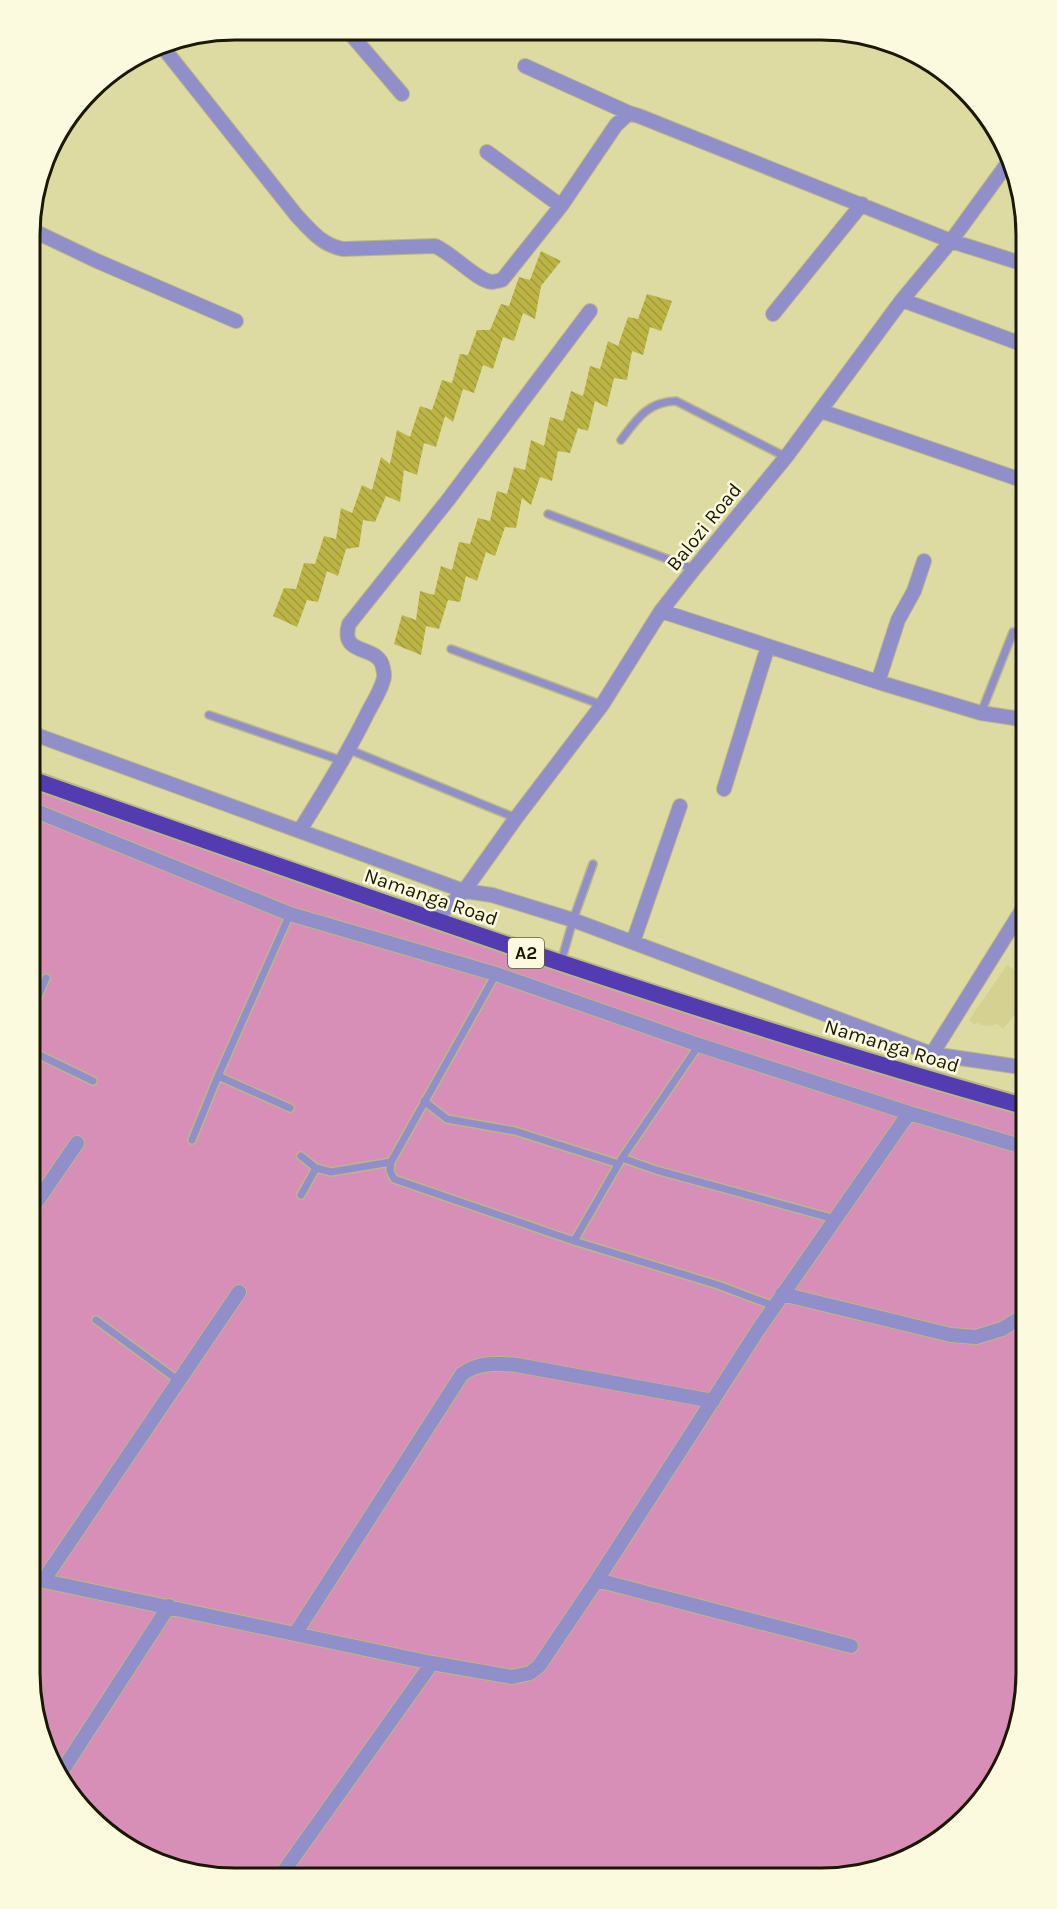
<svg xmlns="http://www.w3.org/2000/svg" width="1057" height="1909" font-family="Karla,sans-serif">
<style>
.built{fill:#d5d190}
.green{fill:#d78eb7}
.building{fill:url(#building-back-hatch)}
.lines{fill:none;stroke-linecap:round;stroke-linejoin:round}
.service-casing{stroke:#bbb885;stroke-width:10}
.minor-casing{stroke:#bbb885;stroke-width:16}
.trunk-casing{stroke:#bbb885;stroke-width:20}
.service{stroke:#918fc9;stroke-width:7}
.minor{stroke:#918fc9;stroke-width:14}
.trunk{stroke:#533cb2;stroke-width:16}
.labels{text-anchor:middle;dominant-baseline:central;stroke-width:5;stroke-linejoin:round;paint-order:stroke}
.shield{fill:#fcfade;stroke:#5d5c45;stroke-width:1.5}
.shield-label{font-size:18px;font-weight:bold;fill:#191803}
.street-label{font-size:20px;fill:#191803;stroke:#fcfade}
.rim{fill:none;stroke:#191803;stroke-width:3}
</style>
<defs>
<pattern id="building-back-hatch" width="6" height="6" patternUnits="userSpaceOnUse" patternTransform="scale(1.5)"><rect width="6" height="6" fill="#bcb445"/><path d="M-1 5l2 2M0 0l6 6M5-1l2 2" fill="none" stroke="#a19a3b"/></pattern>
</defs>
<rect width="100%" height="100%" fill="#dedba2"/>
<path class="built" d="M 1007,965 L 1027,978 L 1027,1000 L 1003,1029 L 997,1024 L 988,1026 L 981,1025 L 978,1022 L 975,1025 L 969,1020 Z"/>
<path class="green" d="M 31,782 L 1027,1112 L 1027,1687 L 1011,1752 L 984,1799 L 946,1837 L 888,1868 L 821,1879 L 209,1877 L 145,1858 L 100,1828 L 41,1740 L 30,1673 Z"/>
<path class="building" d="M 541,251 L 561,261 L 541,286 L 535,319 L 523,313 L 514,341 L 503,337 L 493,369 L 483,365 L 474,393 L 463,389 L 453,422 L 445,416 L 436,447 L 424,443 L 417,475 L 404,470 L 400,502 L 386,496 L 375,522 L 363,520 L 359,547 L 346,549 L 338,576 L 327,571 L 318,602 L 307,600 L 297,627 L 273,616 L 284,588 L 296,589 L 304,563 L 315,564 L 324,536 L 336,539 L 341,508 L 352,513 L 362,485 L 372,490 L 381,457 L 390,464 L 397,430 L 410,437 L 420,406 L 432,410 L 442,380 L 452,383 L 460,354 L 468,355 L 477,330 L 490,330 L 501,304 L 509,306 L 519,277 L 530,280 Z
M 647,294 L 672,301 L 661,331 L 650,327 L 643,355 L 632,351 L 627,380 L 614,378 L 607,407 L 595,401 L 588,431 L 578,428 L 570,453 L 558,451 L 552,481 L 540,477 L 531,505 L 522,498 L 516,528 L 505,527 L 495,556 L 486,552 L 477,581 L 466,576 L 460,602 L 448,600 L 439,629 L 426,626 L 421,655 L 394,644 L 402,615 L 416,620 L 420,591 L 434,595 L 441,566 L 452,570 L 459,542 L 470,544 L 478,518 L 490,521 L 497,491 L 507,494 L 514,467 L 525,470 L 531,440 L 544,446 L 550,417 L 563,421 L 571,391 L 583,396 L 590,366 L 600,369 L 608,341 L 618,346 L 628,317 L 638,319 Z"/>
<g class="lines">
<defs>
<path id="service" d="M 621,440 C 637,419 647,402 676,401 L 786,457
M 548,514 L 694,569
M 451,649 L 602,705
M 981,713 L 1013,632
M 209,715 L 343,761
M 350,750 L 516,818
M 561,962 L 573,920 L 593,864
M 496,974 L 391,1162 L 390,1171 L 394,1179 L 574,1241 L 622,1158 L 699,1045
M 31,1013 L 46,978
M 31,1051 L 93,1081
M 218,1076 L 290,1108
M 424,1101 L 447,1119 L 515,1131 L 619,1164
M 192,1140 L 218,1076 L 290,914
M 301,1156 L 316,1168 L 331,1172 L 391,1162
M 622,1158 L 656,1170 L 835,1219
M 301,1195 L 316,1168
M 574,1241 L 718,1285 L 774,1306
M 96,1320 L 179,1381"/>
<path id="minor" d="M 348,31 L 402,94
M 161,45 L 297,216 C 311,231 322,245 343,249 L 435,246 C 452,253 477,281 492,282 C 493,282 501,280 502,280 L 561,206 L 616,125 L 629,113 L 639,116 L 951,241 L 1027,265
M 525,66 L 629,113
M 487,152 L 561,206
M 32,230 L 97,261 L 236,321
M 902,300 L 1027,346
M 773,314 L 862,204
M 821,411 L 1027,482
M 924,561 L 914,591 L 898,620 L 878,682 L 981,713 L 1014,718 L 1027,722
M 661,611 L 878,682
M 31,733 L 464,891 L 492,895 L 573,920 L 932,1054 L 1027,1068
M 724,789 L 768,646
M 31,809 L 290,914 L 496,974 L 699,1045 L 909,1113 L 1027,1148
M 300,830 C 324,792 347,755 367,714 C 372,704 380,692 383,681 C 385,677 384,672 383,668 C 379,643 339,658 349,624 L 448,500 L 590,311
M 433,921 L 464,891 L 516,818 L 602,705 L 661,611 L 694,569 L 786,457 L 902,300 L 951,241 L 1010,160
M 633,942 L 680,806
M 932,1054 L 1027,902
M 31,1210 L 77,1143
M 782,1294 L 951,1335 L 976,1337 L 1002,1329 L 1027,1314
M 30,1578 L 432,1663
M 597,1580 L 851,1646
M 43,1581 L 239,1292
M 295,1634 L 462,1374 C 479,1362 497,1363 517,1365 L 713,1401
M 62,1771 L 169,1606
M 281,1875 L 432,1663 L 512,1677 L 530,1673 L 539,1666 L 597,1580 L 758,1330 L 909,1113"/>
<path id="trunk" d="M 31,779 C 361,895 690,1013 1027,1107"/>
</defs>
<use href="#service" class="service-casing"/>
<use href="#minor" class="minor-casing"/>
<use href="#trunk" class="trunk-casing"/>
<use href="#service" class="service"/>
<use href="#minor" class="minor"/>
<use href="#trunk" class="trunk"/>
</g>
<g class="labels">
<rect class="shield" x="508" y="938" width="36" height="30" rx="4.5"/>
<g class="shield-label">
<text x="526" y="953">A2</text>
</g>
<g class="street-label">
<text transform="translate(704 527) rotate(-51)">Balozi Road</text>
<text transform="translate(431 897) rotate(19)">Namanga Road</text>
<text transform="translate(892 1046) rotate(17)">Namanga Road</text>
</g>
</g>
<path d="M0 0H1057V1909H0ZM235 40H821A195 195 0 0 1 1016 235V1673A195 195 0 0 1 821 1868H235A195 195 0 0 1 40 1673V235A195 195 0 0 1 235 40Z" fill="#fcfade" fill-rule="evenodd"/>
<path class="rim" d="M235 40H821A195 195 0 0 1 1016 235V1673A195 195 0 0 1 821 1868H235A195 195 0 0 1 40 1673V235A195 195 0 0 1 235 40Z"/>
</svg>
